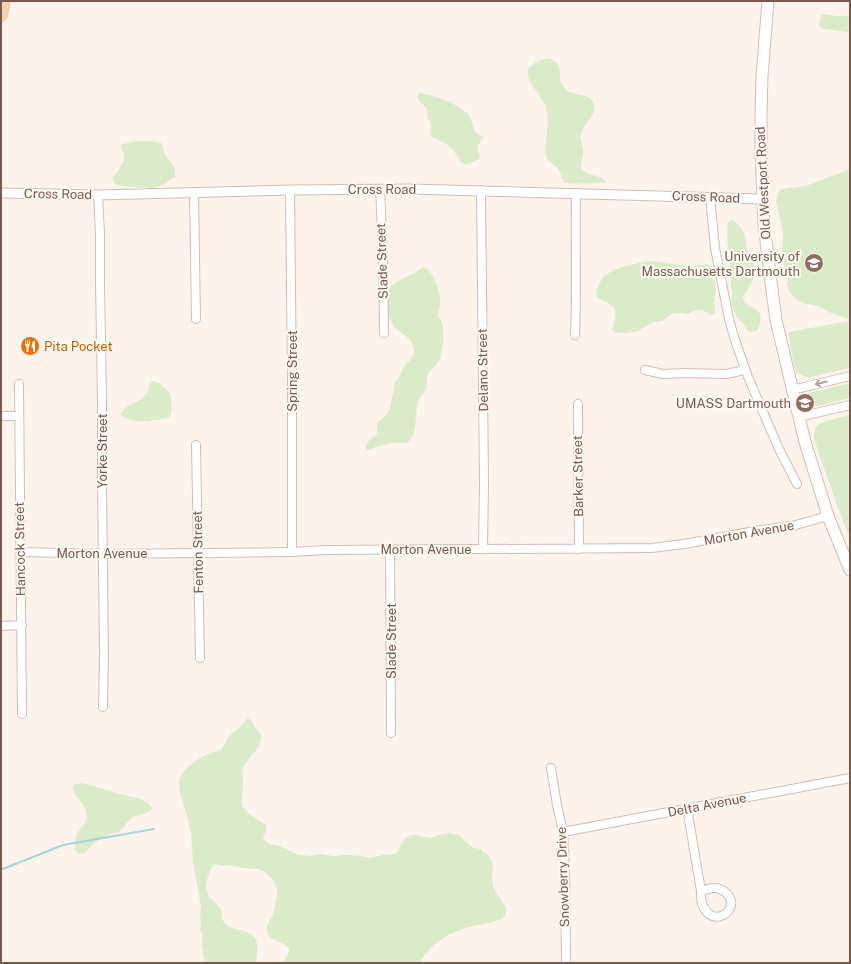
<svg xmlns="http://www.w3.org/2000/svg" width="851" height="964" font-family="'Public Sans',sans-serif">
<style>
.green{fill:#dbeaca}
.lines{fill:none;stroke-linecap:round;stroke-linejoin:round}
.stream{stroke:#a7d5d7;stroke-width:2}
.minor-casing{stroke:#d1bdb4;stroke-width:10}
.tertiary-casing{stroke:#d1bdb4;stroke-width:11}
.secondary-casing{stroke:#d4bdb1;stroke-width:13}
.primary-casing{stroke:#d9d1ce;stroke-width:14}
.minor{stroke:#fff;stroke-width:8}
.tertiary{stroke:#fff;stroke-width:9}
.secondary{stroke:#fff;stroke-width:11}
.primary{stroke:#f7d1a8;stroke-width:12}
.oneway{stroke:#ad9b95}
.labels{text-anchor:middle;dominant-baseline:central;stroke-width:4;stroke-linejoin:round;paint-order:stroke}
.street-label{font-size:13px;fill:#77594f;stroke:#fef8f3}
.education-label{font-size:13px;fill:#785e54;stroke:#fef8f3;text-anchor:end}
.food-label{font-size:13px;fill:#c56008;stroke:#fef8f3;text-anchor:start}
</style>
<rect width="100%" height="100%" fill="#fcf4ec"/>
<path class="green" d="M 823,14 L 837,16 L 850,16 L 850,32 L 823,29 L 819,26 L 821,15 Z
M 548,58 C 566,64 556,75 563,86 C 570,98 588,91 593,102 C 599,114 584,123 581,133 C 579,139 583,144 583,151 C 584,157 580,162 581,169 L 590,174 L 602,178 L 607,182 C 593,184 578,184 564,183 C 562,178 561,173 558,169 C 554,164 547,162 546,155 C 544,140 551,124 546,109 C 546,106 544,103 542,100 C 539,93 525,80 528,70 C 530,63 542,60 548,58 Z
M 419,93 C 433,95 458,103 468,114 C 472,119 472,126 475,131 C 477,134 481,135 483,137 L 483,138 C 476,148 477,147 480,158 L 479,159 C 456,171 464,160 450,147 C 445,142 437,140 431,136 L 430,132 L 431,125 L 427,116 L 427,110 L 426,107 L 421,103 L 417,97 Z
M 137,141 L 149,141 L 162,143 L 164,153 L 175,168 L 175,177 C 171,180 158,188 153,188 C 150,189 147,187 144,187 C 138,187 112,188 113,179 C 113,175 124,165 124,158 C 125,153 122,150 121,146 L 123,144 Z
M 850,169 L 850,319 L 845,318 L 829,312 L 815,305 L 806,304 L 797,300 L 790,293 L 787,284 L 788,279 L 784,267 L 782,251 L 783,239 L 783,232 L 776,202 L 778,193 L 781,189 L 806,186 Z
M 731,220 C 740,223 745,233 746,242 C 747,244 746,246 747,248 C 749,258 757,266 754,277 C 753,283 743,295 743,298 C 747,313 768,303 758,330 L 753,332 L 748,331 L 743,323 L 737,317 L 732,306 L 732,292 L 731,284 L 732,274 L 730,267 L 727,237 L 728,223 Z
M 652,261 L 669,263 L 674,264 L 694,267 L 698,265 L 706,265 L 712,266 C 713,272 715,279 716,286 C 716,292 715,297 714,302 C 714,308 717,309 713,315 C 702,310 699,307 688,314 L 679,313 L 674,313 L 667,317 L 663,321 L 654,322 L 638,331 L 627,333 L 616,333 L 612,330 C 616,315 620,310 605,302 C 602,300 599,299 597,297 C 595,292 597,289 599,285 C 600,282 602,278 605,275 C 619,266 637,263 652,261 Z
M 423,267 C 433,269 441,293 440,302 C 440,306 439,311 438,315 C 439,317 441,320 442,323 C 445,333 443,352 439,361 C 437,365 433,367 430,370 C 426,376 427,382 427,389 C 423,393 420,396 418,402 C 414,415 419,433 408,443 L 393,443 L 387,444 L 368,450 L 366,449 C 365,441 372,439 377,434 L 377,423 L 387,414 L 390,408 L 395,382 L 400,376 L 404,366 L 411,359 L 414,353 L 412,342 L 407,337 L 395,328 L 390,319 L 387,309 L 387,292 L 389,288 L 396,282 L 414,273 Z
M 850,321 L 850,368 L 810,377 L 806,377 L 796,372 L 793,361 L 788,332 Z
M 152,381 L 162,384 L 163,387 L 170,393 C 171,401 173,410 170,417 L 157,420 L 153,420 L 148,422 L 143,421 L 142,422 C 133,421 127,420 120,414 L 127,406 L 142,399 L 147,393 L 150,383 Z
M 850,383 L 850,398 L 818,406 L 810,406 L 805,402 L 805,398 L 809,393 Z
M 850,415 L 850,537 L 844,524 L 822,463 L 814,439 L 814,433 L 816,427 L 819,424 L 829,420 Z
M 248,718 C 252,720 252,721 254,725 C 255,728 258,730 260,733 C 263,741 256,752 250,757 C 249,761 245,763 243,767 C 241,773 244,780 243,786 C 243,792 241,799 242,805 C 244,812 260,821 266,825 L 266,831 L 263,838 L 264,840 L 270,844 L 279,846 L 297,854 L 310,856 L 319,854 L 334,856 L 337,856 L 340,855 L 348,855 L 361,856 L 370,858 L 383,855 L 386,855 L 395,854 L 398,851 L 400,846 L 404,839 L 409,836 L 413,835 L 430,838 L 435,837 L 439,835 L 448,833 L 459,835 L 473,848 L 481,849 L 483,852 L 486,853 L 490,857 L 493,864 L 492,877 L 493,886 L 498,896 L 506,907 L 505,916 C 493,925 480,923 466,928 C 448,933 428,946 420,963 L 283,963 C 284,960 288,955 289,951 C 290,942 271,943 268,934 C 267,932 267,930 267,928 C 267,923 270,920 273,917 L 277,895 L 277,889 L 274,881 L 266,873 L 258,869 L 243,868 L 230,865 L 223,866 L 214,864 L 212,866 C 209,876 202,886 209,896 C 212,900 216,903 219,907 C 225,915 218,918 228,926 C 231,928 236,929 239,930 C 243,931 248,932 251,934 C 260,939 257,955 256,963 L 205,963 L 202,946 L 202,934 L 200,930 L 201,925 L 200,913 L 201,906 L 193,863 L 191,833 C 188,826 189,819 186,812 C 184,803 179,795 179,785 C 178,772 195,760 206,755 C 211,753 216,752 221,750 L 229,736 L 240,727 Z
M 83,783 C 95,786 106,790 119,794 C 127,796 136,797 143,800 C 147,802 150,804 152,809 C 147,814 139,814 132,818 C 127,821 125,828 120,831 C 117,834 114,833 111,834 C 109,834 96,842 94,843 C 90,846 88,851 83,854 L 78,853 L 75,850 C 75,848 76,845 76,843 C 76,841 75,839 76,837 C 78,826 89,825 86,812 C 83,801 73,796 73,787 L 75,784 Z"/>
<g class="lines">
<path class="stream" d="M 3,869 L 63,845 L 154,829"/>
<defs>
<path id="minor" d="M 380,189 L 383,253 L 384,333
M 290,190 L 292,384 L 292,552
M 481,190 L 484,482 L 483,549
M 194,192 L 196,319
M 98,195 L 100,233 L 100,282 L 102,402 L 102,486 L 104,655 L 103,707
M 710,197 L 715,248 L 729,319 L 734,337 L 748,377 L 779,449 L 797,484
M 575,335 C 577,288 575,240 576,193
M 645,370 L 663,374 L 684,373 L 726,374 L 745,370
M 19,384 L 22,714
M 792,390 L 850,376
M 578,404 L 579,549
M 1,416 L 18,416
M 799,417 L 850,405
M 196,445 L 200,658
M 390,550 L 391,733
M 21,552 L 102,554 L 292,552 L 325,550 L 652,548 L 684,544 L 761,530 L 792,526 L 828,516
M 1,626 L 22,625
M 551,768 L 557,805 L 563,832 L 565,870 L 566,963
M 687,808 L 701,891 C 701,895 701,900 702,904 C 705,912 712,919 721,916 C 724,915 729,912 730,908 C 735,898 723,887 713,888 C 709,888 705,890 701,891
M 563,832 L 850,778"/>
<path id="tertiary" d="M 1,193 L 98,195 L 290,190 L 409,189 L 762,199"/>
<path id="secondary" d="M 768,1 L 762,76 L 761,117 L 761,151 L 764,225 L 772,290 L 776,320 L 805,442 L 828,516 L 850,570"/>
<path id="primary" d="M 1,15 L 4,1"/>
</defs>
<use href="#minor" class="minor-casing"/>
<use href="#tertiary" class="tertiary-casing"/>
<use href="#secondary" class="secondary-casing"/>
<use href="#primary" class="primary-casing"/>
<use href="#minor" class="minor"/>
<use href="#tertiary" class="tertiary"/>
<use href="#secondary" class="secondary"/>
<use href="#primary" class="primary"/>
</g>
<defs><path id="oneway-shaft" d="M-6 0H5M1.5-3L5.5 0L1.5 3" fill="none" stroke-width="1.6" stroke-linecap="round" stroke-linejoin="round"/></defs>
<use class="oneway" href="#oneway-shaft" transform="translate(821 383) rotate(167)"/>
<defs>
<symbol id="university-disc" viewBox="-11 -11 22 22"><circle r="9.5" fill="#8d6e63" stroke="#fef8f3"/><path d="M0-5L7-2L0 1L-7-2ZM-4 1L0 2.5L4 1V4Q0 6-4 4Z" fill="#fff"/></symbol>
<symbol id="restaurant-disc" viewBox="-11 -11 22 22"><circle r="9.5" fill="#e8710a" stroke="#fef8f3"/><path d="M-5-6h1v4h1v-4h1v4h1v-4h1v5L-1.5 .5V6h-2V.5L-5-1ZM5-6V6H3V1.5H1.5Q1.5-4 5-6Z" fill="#fff"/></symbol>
<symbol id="school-disc" viewBox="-11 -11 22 22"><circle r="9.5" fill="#8d6e63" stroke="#fef8f3"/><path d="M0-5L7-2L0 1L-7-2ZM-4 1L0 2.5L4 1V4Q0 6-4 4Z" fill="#fff"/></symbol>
</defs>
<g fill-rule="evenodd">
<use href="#university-disc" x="803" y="252" width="22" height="22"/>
<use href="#restaurant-disc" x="19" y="335" width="22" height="22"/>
<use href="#school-disc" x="794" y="392" width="22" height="22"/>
</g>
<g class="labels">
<g class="street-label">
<text transform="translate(763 183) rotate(-93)">Old Westport Road</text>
<text x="382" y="189">Cross Road</text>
<text transform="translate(58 194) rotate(1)">Cross Road</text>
<text transform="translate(706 197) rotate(2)">Cross Road</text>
<text transform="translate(382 261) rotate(-92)">Slade Street</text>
<text transform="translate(483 370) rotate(-91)">Delano Street</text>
<text transform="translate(292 371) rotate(-90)">Spring Street</text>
<text transform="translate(102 451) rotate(-90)">Yorke Street</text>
<text transform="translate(578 476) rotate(-91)">Barker Street</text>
<text transform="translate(749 533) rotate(-10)">Morton Avenue</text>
<text transform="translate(20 549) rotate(-91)">Hancock Street</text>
<text x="426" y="549">Morton Avenue</text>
<text transform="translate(198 552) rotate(-91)">Fenton Street</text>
<text x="102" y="553">Morton Avenue</text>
<text transform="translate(391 641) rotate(-90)">Slade Street</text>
<text transform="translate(707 805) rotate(-11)">Delta Avenue</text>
<text transform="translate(563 877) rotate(-92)">Snowberry Drive</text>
</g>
<g class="education-label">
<text x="800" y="256">University of<tspan x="800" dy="15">Massachusetts Dartmouth</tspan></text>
<text x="791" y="403">UMASS Dartmouth</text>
</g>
<g class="food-label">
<text x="44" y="346">Pita Pocket</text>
</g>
</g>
<rect width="851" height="964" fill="none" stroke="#77594f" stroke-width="4"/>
</svg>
